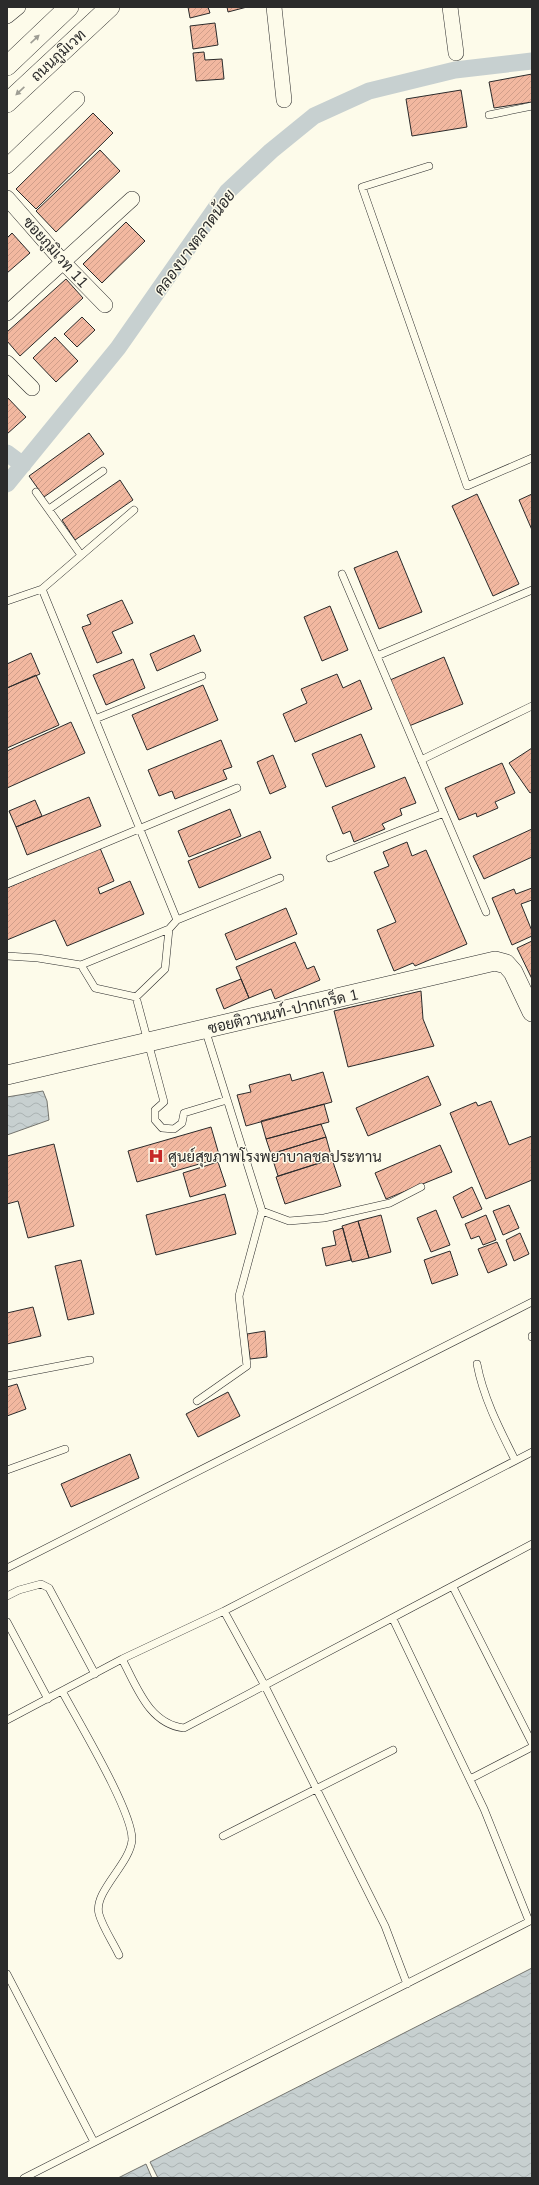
<svg xmlns="http://www.w3.org/2000/svg" width="539" height="2185" font-family="Mulish,Sarabun,sans-serif">
<style>
.water{fill:url(#water-waves);stroke:#74746e}
.lines{fill:none;stroke-linecap:round;stroke-linejoin:round}
.canal{stroke:#c7d0d0;stroke-width:17}
.building{fill:url(#building-hatch);stroke:#2b2b2b}
.service-casing{stroke:#2b2b2b;stroke-width:8}
.minor-casing{stroke:#2b2b2b;stroke-width:16}
.tertiary-casing{stroke:#2b2b2b;stroke-width:20}
.service{stroke:#fdfbea;stroke-width:7}
.minor{stroke:#fdfbea;stroke-width:15}
.tertiary{stroke:#fdfbea;stroke-width:19}
.oneway{fill:#9e9d94}
.labels{text-anchor:middle;dominant-baseline:central;stroke-width:3;stroke-linejoin:round;paint-order:stroke}
.street-label{font-size:15px;fill:#2b2b2b;stroke:#fdfbea}
.poi-label{font-size:15px;fill:#2b2b2b;stroke:#fdfbea;text-anchor:start}
.water-label{font-size:16px;font-style:italic;fill:#2b2b2b;stroke:#fdfbea}
</style>
<defs>
<pattern id="water-waves" width="16" height="10" patternUnits="userSpaceOnUse"><rect width="16" height="10" fill="#c7d0d0"/><path d="M0 5q4-4 8 0t8 0" fill="none" stroke="#abb3b3"/></pattern>
<pattern id="building-hatch" width="6" height="6" patternUnits="userSpaceOnUse"><rect width="6" height="6" fill="#f2b8a0"/><path d="M-1 1l2-2M0 6l6-6M5 7l2-2" fill="none" stroke="#d09e8a"/></pattern>
</defs>
<rect width="100%" height="100%" fill="#fdfbea"/>
<path class="water" d="M 43,1091 L 47,1101 L 49,1120 L 7,1135 L 7,1097 Z
M 532,1968 L 532,2178 L 158,2178 L 150,2162 Z
M 146,2164 L 152,2178 L 118,2178 Z"/>
<g class="lines">
<path class="canal" d="M 7,453 L 23,465
M 7,484 L 118,348 L 227,192 L 271,151 L 314,116 L 369,91 L 455,70 L 532,61"/>
</g>
<path class="building" d="M 188,7 L 208,7 L 210,13 L 190,18 Z
M 227,7 L 247,7 L 228,12 Z
M 215,23 L 218,45 L 193,49 L 190,26 Z
M 204,52 L 205,60 L 222,59 L 224,79 L 196,81 L 193,53 Z
M 532,74 L 532,102 L 494,108 L 489,82 Z
M 461,90 L 467,127 L 412,136 L 406,99 Z
M 93,113 L 113,133 L 36,209 L 16,189 Z
M 100,150 L 120,171 L 56,232 L 36,211 Z
M 126,222 L 145,241 L 102,283 L 83,264 Z
M 12,233 L 30,253 L 7,273 L 7,238 Z
M 66,279 L 83,298 L 20,356 L 7,341 L 7,332 Z
M 82,317 L 95,330 L 77,347 L 64,334 Z
M 55,337 L 78,361 L 56,382 L 33,358 Z
M 7,397 L 26,417 L 7,434 Z
M 89,433 L 104,454 L 44,497 L 29,476 Z
M 120,480 L 133,500 L 75,540 L 62,520 Z
M 477,494 L 519,584 L 493,596 L 452,506 Z
M 532,494 L 532,530 L 519,500 Z
M 397,551 L 422,612 L 379,629 L 354,568 Z
M 122,600 L 133,623 L 112,632 L 122,653 L 97,663 L 82,627 L 91,624 L 87,615 Z
M 330,606 L 348,650 L 322,661 L 304,617 Z
M 194,635 L 201,651 L 157,671 L 150,654 Z
M 31,653 L 40,674 L 7,688 L 7,664 Z
M 444,657 L 463,704 L 409,726 L 390,680 Z
M 133,659 L 145,688 L 106,705 L 93,675 Z
M 337,674 L 343,688 L 360,680 L 372,709 L 295,742 L 283,714 L 307,703 L 301,689 Z
M 36,675 L 59,725 L 7,748 L 7,688 Z
M 203,685 L 218,720 L 147,750 L 132,715 Z
M 71,722 L 85,753 L 7,788 L 7,751 Z
M 361,734 L 375,767 L 326,787 L 312,754 Z
M 221,740 L 232,767 L 223,770 L 227,779 L 175,799 L 172,791 L 159,796 L 148,770 Z
M 532,748 L 532,792 L 530,793 L 509,763 Z
M 273,755 L 286,787 L 270,794 L 257,762 Z
M 502,763 L 515,793 L 495,802 L 498,808 L 477,817 L 476,813 L 459,820 L 445,788 Z
M 405,777 L 416,803 L 400,809 L 402,815 L 382,824 L 385,829 L 354,842 L 350,831 L 343,834 L 332,807 Z
M 89,797 L 101,826 L 27,855 L 16,827 Z
M 35,800 L 42,816 L 16,827 L 9,811 Z
M 230,809 L 241,836 L 189,857 L 178,831 Z
M 532,829 L 532,857 L 484,879 L 473,856 Z
M 260,831 L 271,858 L 199,888 L 188,861 Z
M 407,842 L 412,856 L 426,850 L 467,944 L 415,966 L 413,963 L 394,971 L 377,930 L 396,922 L 374,872 L 389,866 L 383,852 Z
M 100,848 L 114,881 L 98,888 L 100,894 L 130,881 L 144,914 L 67,946 L 55,920 L 7,940 L 7,888 Z
M 532,888 L 532,900 L 521,904 L 532,931 L 532,936 L 512,945 L 492,898 L 514,889 L 516,894 Z
M 286,908 L 297,934 L 236,960 L 225,934 Z
M 532,941 L 532,979 L 517,948 Z
M 295,942 L 307,969 L 314,966 L 320,980 L 275,999 L 271,989 L 249,998 L 236,967 Z
M 241,979 L 249,998 L 224,1009 L 216,989 Z
M 421,991 L 423,1019 L 434,1046 L 348,1067 L 334,1011 Z
M 323,1072 L 332,1102 L 246,1126 L 237,1095 L 251,1092 L 249,1085 L 290,1074 L 292,1081 Z
M 428,1076 L 441,1105 L 368,1136 L 356,1108 Z
M 491,1101 L 509,1145 L 532,1136 L 532,1180 L 486,1199 L 450,1113 L 476,1102 L 478,1106 Z
M 324,1104 L 329,1122 L 266,1139 L 261,1121 Z
M 321,1124 L 326,1137 L 271,1154 L 266,1139 Z
M 211,1127 L 220,1158 L 137,1182 L 128,1151 Z
M 326,1137 L 332,1159 L 278,1176 L 271,1154 Z
M 54,1144 L 74,1226 L 28,1238 L 18,1201 L 7,1204 L 7,1156 Z
M 440,1145 L 452,1172 L 386,1199 L 375,1173 Z
M 332,1159 L 341,1186 L 285,1204 L 276,1177 Z
M 218,1162 L 226,1186 L 190,1197 L 183,1173 Z
M 472,1187 L 482,1209 L 462,1218 L 453,1197 Z
M 225,1194 L 236,1234 L 156,1255 L 146,1215 Z
M 509,1205 L 519,1228 L 503,1235 L 493,1211 Z
M 436,1210 L 450,1245 L 431,1252 L 417,1218 Z
M 381,1215 L 391,1252 L 369,1258 L 358,1221 Z
M 486,1215 L 496,1240 L 483,1245 L 479,1236 L 471,1239 L 465,1224 Z
M 358,1221 L 369,1258 L 352,1262 L 342,1226 Z
M 343,1228 L 351,1260 L 326,1266 L 322,1248 L 336,1245 L 333,1231 Z
M 520,1233 L 529,1254 L 514,1261 L 506,1240 Z
M 497,1242 L 507,1265 L 488,1273 L 478,1249 Z
M 450,1251 L 458,1275 L 432,1284 L 424,1260 Z
M 81,1260 L 94,1314 L 68,1320 L 55,1266 Z
M 33,1307 L 41,1336 L 7,1344 L 7,1313 Z
M 265,1331 L 267,1357 L 250,1359 L 247,1334 Z
M 17,1384 L 26,1409 L 7,1416 L 7,1387 Z
M 228,1392 L 240,1416 L 198,1437 L 186,1414 Z
M 130,1454 L 139,1478 L 71,1507 L 61,1484 Z"/>
<g class="lines">
<defs>
<path id="service" d="M 489,115 L 532,106
M 429,166 L 362,187 L 467,486 L 532,458
M 36,492 L 81,555
M 49,509 L 103,471
M 342,574 L 486,912
M 42,589 L 177,920 L 169,929 L 165,969 L 136,997 L 164,1102 L 155,1110 L 155,1120 L 162,1128 L 174,1129 L 182,1123 L 184,1113 L 227,1100
M 7,601 L 42,589 L 134,510
M 377,656 L 532,590
M 95,719 L 202,676
M 421,760 L 532,706
M 330,858 L 444,813
M 7,884 L 237,788
M 177,920 L 280,878
M 7,956 L 38,958 L 81,965
M 136,997 L 95,988 L 81,965 L 169,929
M 262,1211 L 289,1221 L 324,1218 L 390,1203 L 421,1187
M 532,1336 L 532,1337
M 477,1364 C 483,1397 500,1430 515,1460
M 7,1376 L 90,1360
M 197,1401 L 247,1366 L 239,1296 L 262,1211 L 205,1029
M 7,1470 L 65,1449
M 7,1568 L 532,1302
M 453,1587 L 532,1743
M 7,1596 L 19,1590 L 41,1584 L 49,1588 L 95,1674
M 224,1611 L 265,1686 L 385,1926 L 407,1984
M 393,1619 L 484,1809 L 529,1921
M 7,1622 L 48,1699
M 122,1659 C 137,1687 149,1724 184,1728 L 532,1544
M 62,1691 C 78,1721 133,1812 132,1840 C 130,1864 93,1892 99,1914 C 103,1928 113,1942 119,1955
M 7,1720 L 122,1659 L 224,1611 L 532,1452
M 470,1779 L 532,1747
M 223,1836 L 393,1750
M 7,1974 L 94,2142
M 24,2178 L 532,1920"/>
<path id="minor" d="M 274,7 L 284,100
M 450,7 L 456,53
M 7,16 L 18,7
M 7,166 L 77,99
M 7,198 L 63,262 L 105,305
M 7,313 L 132,199
M 7,363 L 32,388"/>
<path id="tertiary" d="M 7,66 L 69,7
M 7,103 L 110,7
M 7,1075 L 495,961 L 506,964 L 513,972 L 532,1012"/>
</defs>
<use href="#service" class="service-casing"/>
<use href="#minor" class="minor-casing"/>
<use href="#tertiary" class="tertiary-casing"/>
<use href="#service" class="service"/>
<use href="#minor" class="minor"/>
<use href="#tertiary" class="tertiary"/>
</g>
<defs><path id="oneway-solid" d="M-6-.8H1V-3.2L6.5 0L1 3.2V.8H-6Z"/></defs>
<g class="oneway">
<use href="#oneway-solid" transform="translate(35 39) rotate(-43)"/>
<use href="#oneway-solid" transform="translate(20 91) rotate(137)"/>
</g>
<defs>
<symbol id="hospital-bare" viewBox="-9 -9 18 18"><path d="M-5-5h3v3.5h4V-5h3V5h-3V1.5h-4V5h-3Z" fill="#c62828" stroke="#fdfbea" stroke-width="2.5" paint-order="stroke"/></symbol>
</defs>
<g fill-rule="evenodd">
<use href="#hospital-bare" x="145" y="1145" width="22" height="22"/>
</g>
<g class="labels">
<g class="street-label">
<text transform="translate(58 55) rotate(-43)">ถนนภูมิเวท</text>
<text transform="translate(56 252) rotate(48)">ซอยภูมิเวท 11</text>
<text transform="translate(283 1011) rotate(-13)">ซอยติวานนท์-ปากเกร็ด 1</text>
</g>
<g class="poi-label">
<text x="168" y="1156">ศูนย์สุขภาพโรงพยาบาลชลประทาน</text>
</g>
<g class="water-label">
<text transform="translate(194 242) rotate(-54)">คลองบางตลาดน้อย</text>
</g>
</g>
<rect width="539" height="2185" fill="none" stroke="#2b2b2b" stroke-width="16"/>
</svg>
